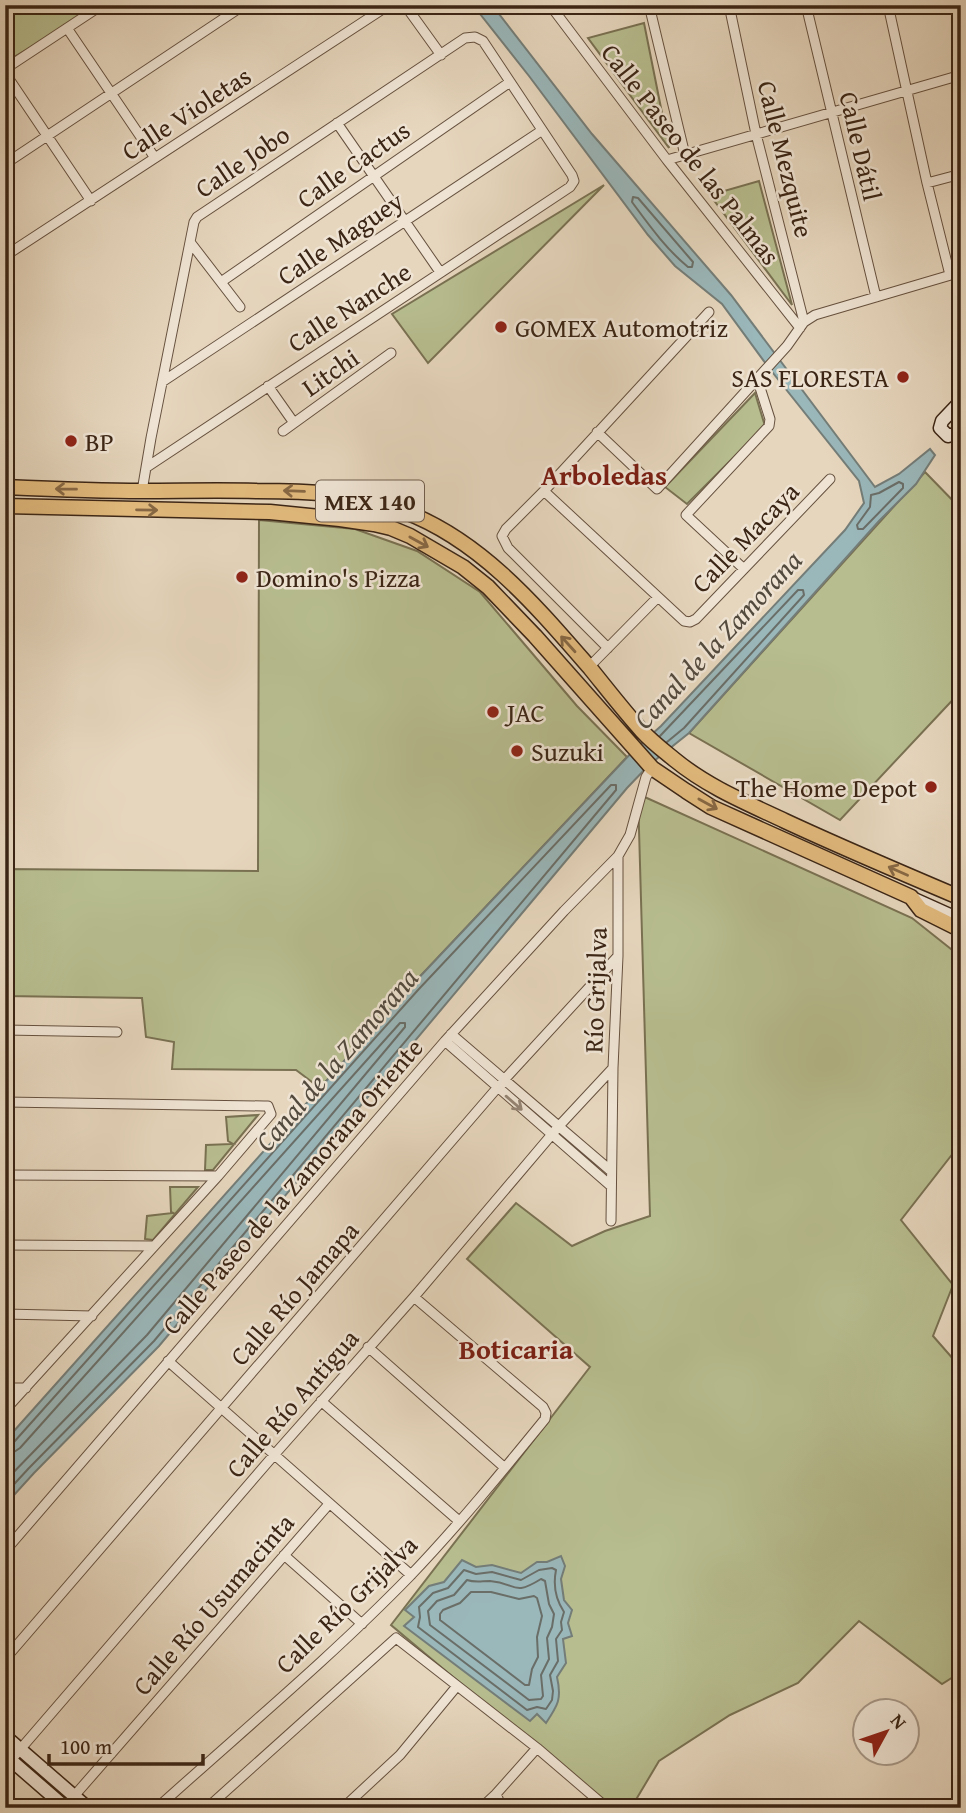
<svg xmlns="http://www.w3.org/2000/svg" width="966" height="1813" font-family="'Gentium Book Plus',serif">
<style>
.green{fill:#b7bd8f;stroke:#797152;stroke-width:2}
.water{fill:#9ab7ba;stroke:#747d78;stroke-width:2}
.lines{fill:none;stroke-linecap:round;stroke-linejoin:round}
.shore{stroke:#6a6e68;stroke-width:2}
.street-casing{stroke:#66513f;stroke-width:11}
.secondary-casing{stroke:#3b2515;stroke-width:15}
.primary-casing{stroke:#3b2515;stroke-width:17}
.street{stroke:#efe4d4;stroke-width:9}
.secondary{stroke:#efe4d4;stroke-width:12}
.primary{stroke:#e3bb7e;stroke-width:14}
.oneway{stroke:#876844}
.oneway2{stroke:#958474}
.poi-dot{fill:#8f2418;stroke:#efe4d4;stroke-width:2.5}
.labels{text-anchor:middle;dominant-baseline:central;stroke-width:5;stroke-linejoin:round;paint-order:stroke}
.shield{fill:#efe4d4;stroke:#715e4e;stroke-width:2}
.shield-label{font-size:24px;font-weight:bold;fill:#3b2515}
.street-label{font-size:26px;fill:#3b2515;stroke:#efe4d4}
.poi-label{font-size:26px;fill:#3b2515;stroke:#efe4d4;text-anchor:start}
.neighbourhood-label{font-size:28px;font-weight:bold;fill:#7a1f14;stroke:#efe4d4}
.water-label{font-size:28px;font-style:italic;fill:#534a3e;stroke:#efe4d4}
</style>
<rect width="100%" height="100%" fill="#e6d6bd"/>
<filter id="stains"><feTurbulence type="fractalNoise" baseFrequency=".00286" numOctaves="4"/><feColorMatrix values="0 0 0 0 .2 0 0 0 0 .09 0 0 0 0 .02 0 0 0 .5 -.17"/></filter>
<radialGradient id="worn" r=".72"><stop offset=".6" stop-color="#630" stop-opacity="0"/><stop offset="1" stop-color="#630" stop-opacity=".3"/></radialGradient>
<path class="green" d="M 5,5 L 87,5 L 91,13 L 5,62 Z
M 644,23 L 669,148 L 588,38 Z
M 759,181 L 792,305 L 710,195 Z
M 604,185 L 428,363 L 392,314 Z
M 755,393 L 765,426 L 687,504 L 665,487 Z
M 925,472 L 961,509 L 961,691 L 840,820 L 689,733 Z
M 259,520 L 355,529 L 417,551 L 480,592 L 577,706 L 627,757 L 412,985 L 320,1088 L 296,1070 L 172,1069 L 174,1042 L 146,1037 L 142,998 L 5,996 L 5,869 L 258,871 Z
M 638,794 L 912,918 L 961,957 L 961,1143 L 901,1220 L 953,1285 L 933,1336 L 961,1368 L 961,1672 L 942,1684 L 859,1621 L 798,1683 L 730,1715 L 659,1761 L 631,1808 L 609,1808 L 391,1625 L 590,1367 L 467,1259 L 516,1203 L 572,1246 L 605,1231 L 650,1216 Z
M 258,1115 L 213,1170 L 205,1170 L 206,1145 L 233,1144 L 228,1141 L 226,1117 Z
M 170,1187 L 198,1187 L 153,1240 L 145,1239 L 147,1216 L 173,1213 L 171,1212 Z"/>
<path class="water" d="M 473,5 L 492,5 L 592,134 L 731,295 L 875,487 L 899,474 L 930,449 L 935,455 L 916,484 L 879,521 L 689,733 L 649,765 L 627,788 L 159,1346 L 34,1473 L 5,1505 L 5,1441 L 412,985 L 634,750 L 661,726 L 845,530 L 864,503 L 859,481 L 769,368 L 722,304 L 675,266 L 648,235 L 529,76 Z
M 561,1556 L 565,1566 L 561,1579 L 564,1600 L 572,1610 L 568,1623 L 572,1636 L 563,1639 L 566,1663 L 557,1677 C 562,1699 558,1705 546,1723 L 537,1714 L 530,1721 L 404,1626 L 414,1617 L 405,1610 L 429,1586 L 444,1582 L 462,1560 L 476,1567 L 492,1565 L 521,1573 L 537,1562 L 547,1562 Z"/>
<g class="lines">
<path class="shore" d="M 633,197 L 638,198 L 693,262 L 692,267 L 688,267 C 666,249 649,225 632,202 Z
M 899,482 L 903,484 L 903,488 L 863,529 L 858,529 L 857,525 L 870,507 L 871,495 L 879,493 Z
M 660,736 L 798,590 L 803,590 L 804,595 L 684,728 L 667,742
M 5,1445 L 14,1442 L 418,990 L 611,785 L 616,785 L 616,790 L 154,1341 L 29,1468 L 5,1494
M 5,1454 L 14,1452 L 20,1448 L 400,1023 L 405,1023 L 405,1027 L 147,1335 L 5,1481
M 552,1568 L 556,1570 C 553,1585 556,1600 564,1612 L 561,1622 L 562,1630 L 556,1639 L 558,1661 L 550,1675 L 553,1691 L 552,1700 L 546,1709 L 537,1707 L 527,1710 L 418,1627 L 420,1617 L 419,1607 L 433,1593 L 448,1588 L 464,1570 L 476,1574 L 492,1572 L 521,1580 L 539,1570 Z
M 541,1579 L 545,1581 L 549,1604 L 554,1614 L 552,1627 L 547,1638 L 549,1659 L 541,1675 L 543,1696 L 541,1699 L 529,1700 L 430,1625 L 428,1611 L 437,1601 L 454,1595 L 467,1580 C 475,1583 482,1581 490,1581 C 517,1583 512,1597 541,1579 Z
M 471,1592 L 491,1592 L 519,1599 L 534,1596 L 537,1598 L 542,1616 L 537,1637 L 538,1657 L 532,1669 L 529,1685 L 525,1685 L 440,1620 L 440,1614 L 443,1610 L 460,1603 Z"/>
<defs>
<path id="street" d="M 405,5 L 441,55
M 550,5 L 667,160 L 800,328
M 649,5 L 685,155
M 729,5 L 756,134 L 804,322
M 806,5 L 876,297
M 888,5 L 927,183 L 950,275
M 67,28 L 155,158
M 5,69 L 102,5
M 5,73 L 91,201
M 337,123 L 440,272
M 667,160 L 961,75
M 5,164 L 244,5
M 927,183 L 961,174
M 190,242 L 240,307
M 5,256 L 389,5
M 221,282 L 510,82
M 162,382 L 541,131
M 268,386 L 294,423
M 283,431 L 391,353
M 597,432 L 657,489 L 787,346 L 804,322 L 815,315 L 961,272
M 142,491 L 151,438 L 190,242 L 194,222 L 197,217 L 465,38 L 475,37 L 483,41 L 572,175 L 574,181 L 570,187 L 147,467
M 544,491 L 684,621 L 690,622 L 696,619 L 830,479
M 744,569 L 686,515 L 769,426 L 770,419 L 757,378
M 608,648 L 508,548 L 502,536 L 506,529 L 544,491 L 709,312
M 589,667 L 658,597
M 5,1030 L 117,1032
M 451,1034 L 611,1171
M 445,1041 L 611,1186
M 5,1102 L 264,1106 L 268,1106 L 271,1114 L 218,1176 L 5,1410
M 5,1175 L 218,1176
M 611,1221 L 613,1068 L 618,956 L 618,856 L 630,835 L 646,777 L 652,768
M 5,1245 L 154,1246
M 5,1314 L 92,1316
M 368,1347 L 505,1468
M 168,1361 L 411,1575
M 5,1388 L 26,1388
M 321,1401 L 459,1521
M 5,1551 L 445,1041 L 564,911 L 618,856
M 284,1555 L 362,1624
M 5,1659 L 504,1080 L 618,956
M 5,1767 L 274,1455 L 414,1297 L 559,1126 L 613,1068
M 496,1794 L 502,1808
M 75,1795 L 329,1504
M 157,1808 C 241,1732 330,1658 409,1577 C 457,1527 501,1473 545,1419 L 546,1413 L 543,1407 L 414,1297
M 207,1808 L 396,1638 L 537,1748 L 607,1808
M 343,1808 L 400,1755 L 457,1686
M 481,1808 L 496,1794 L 537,1748"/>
<path id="secondary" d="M 961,401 L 942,421 L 940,428 L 948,436 L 955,434 L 961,427
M 912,898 L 961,920
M 5,1736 L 88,1808
M 5,1755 L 66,1808"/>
<path id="primary" d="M 5,487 C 51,489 97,491 142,491 C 181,491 219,490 257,491 C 309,491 354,493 403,511 C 481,540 537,607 590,668 C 607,689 624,711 642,731 C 652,742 664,751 675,760 C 708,787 747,803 785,821 C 843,848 902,873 961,898
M 5,506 L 270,512 L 340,519 L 374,524 L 391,528 L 410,536 L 463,567 L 488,587 L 535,636 L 652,768 L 686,791 L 711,807 L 911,897 L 921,910 L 961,930"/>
</defs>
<use href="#street" class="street-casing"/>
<use href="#secondary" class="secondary-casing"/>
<use href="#primary" class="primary-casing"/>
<use href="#street" class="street"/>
<use href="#secondary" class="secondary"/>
<use href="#primary" class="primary"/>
</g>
<defs><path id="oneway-shaft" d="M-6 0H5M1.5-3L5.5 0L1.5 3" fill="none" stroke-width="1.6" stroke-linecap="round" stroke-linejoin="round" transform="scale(1.75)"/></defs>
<g class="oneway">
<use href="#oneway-shaft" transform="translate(66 489) rotate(-179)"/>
<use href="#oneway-shaft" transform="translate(294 491) rotate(-178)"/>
<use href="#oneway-shaft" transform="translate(147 510) rotate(1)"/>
<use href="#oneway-shaft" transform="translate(419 542) rotate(29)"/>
<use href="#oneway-shaft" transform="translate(568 644) rotate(-132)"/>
<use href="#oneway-shaft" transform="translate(708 804) rotate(29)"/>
<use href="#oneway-shaft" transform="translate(898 871) rotate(-156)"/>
</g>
<use class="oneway2" href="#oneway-shaft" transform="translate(514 1103) rotate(41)"/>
<g class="poi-dot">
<circle cx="501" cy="327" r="7"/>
<circle cx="903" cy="377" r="7"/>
<circle cx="71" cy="441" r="7"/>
<circle cx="242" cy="577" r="7"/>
<circle cx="493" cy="712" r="7"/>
<circle cx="517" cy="751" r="7"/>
<circle cx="931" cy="787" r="7"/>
</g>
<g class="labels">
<rect class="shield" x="316" y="480.5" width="108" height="41" rx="5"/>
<g class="shield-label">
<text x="370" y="501">MEX 140</text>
</g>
<g class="street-label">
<text transform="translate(186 113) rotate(-33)">Calle Violetas</text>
<text transform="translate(861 146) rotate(77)">Calle Dátil</text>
<text transform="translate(691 154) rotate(52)">Calle Paseo de las Palmas</text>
<text transform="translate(786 159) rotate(76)">Calle Mezquite</text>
<text transform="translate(242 161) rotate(-34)">Calle Jobo</text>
<text transform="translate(353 164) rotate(-35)">Calle Cactus</text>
<text transform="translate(340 238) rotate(-34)">Calle Maguey</text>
<text transform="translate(349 307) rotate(-33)">Calle Nanche</text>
<text transform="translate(330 372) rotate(-35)">Litchi</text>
<text transform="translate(745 537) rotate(-46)">Calle Macaya</text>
<text transform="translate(595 990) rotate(-88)">Río Grijalva</text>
<text transform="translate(292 1186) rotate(-49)">Calle Paseo de la Zamorana Oriente</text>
<text transform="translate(294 1293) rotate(-49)">Calle Río Jamapa</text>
<text transform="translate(292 1403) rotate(-49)">Calle Río Antigua</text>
<text transform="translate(213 1604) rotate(-49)">Calle Río Usumacinta</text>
<text transform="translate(346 1604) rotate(-44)">Calle Río Grijalva</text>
</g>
<g class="poi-label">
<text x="515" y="327">GOMEX Automotriz</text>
<text x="889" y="377" text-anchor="end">SAS FLORESTA</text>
<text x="85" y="441">BP</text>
<text x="256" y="577">Domino's Pizza</text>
<text x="507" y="712">JAC</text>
<text x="531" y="751">Suzuki</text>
<text x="917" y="787" text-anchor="end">The Home Depot</text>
</g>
<g class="neighbourhood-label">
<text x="604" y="474">Arboledas</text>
<text x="516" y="1348">Boticaria</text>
</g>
<g class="water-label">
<text transform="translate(717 639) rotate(-47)">Canal de la Zamorana</text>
<text transform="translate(336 1059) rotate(-49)">Canal de la Zamorana</text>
</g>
</g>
<rect width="966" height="1813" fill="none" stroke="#e6d6bd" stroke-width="28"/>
<rect x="7" y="7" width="952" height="1799" fill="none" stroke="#3b2515" stroke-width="3.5"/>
<rect x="14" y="14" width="938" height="1785" fill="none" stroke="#3b2515" stroke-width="2"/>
<g transform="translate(886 1732) rotate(50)"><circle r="33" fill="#efe4d4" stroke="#a79888" stroke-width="2"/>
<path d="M0-5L12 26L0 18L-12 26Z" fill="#8f2418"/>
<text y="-10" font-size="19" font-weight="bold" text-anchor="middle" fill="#3b2515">N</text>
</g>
<path d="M49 1754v10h154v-10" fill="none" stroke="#3b2515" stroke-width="3.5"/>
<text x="60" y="1754" font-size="21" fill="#3b2515" stroke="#efe4d4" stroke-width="5" paint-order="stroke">100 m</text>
<rect width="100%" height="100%" filter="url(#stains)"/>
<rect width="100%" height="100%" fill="url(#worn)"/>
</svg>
